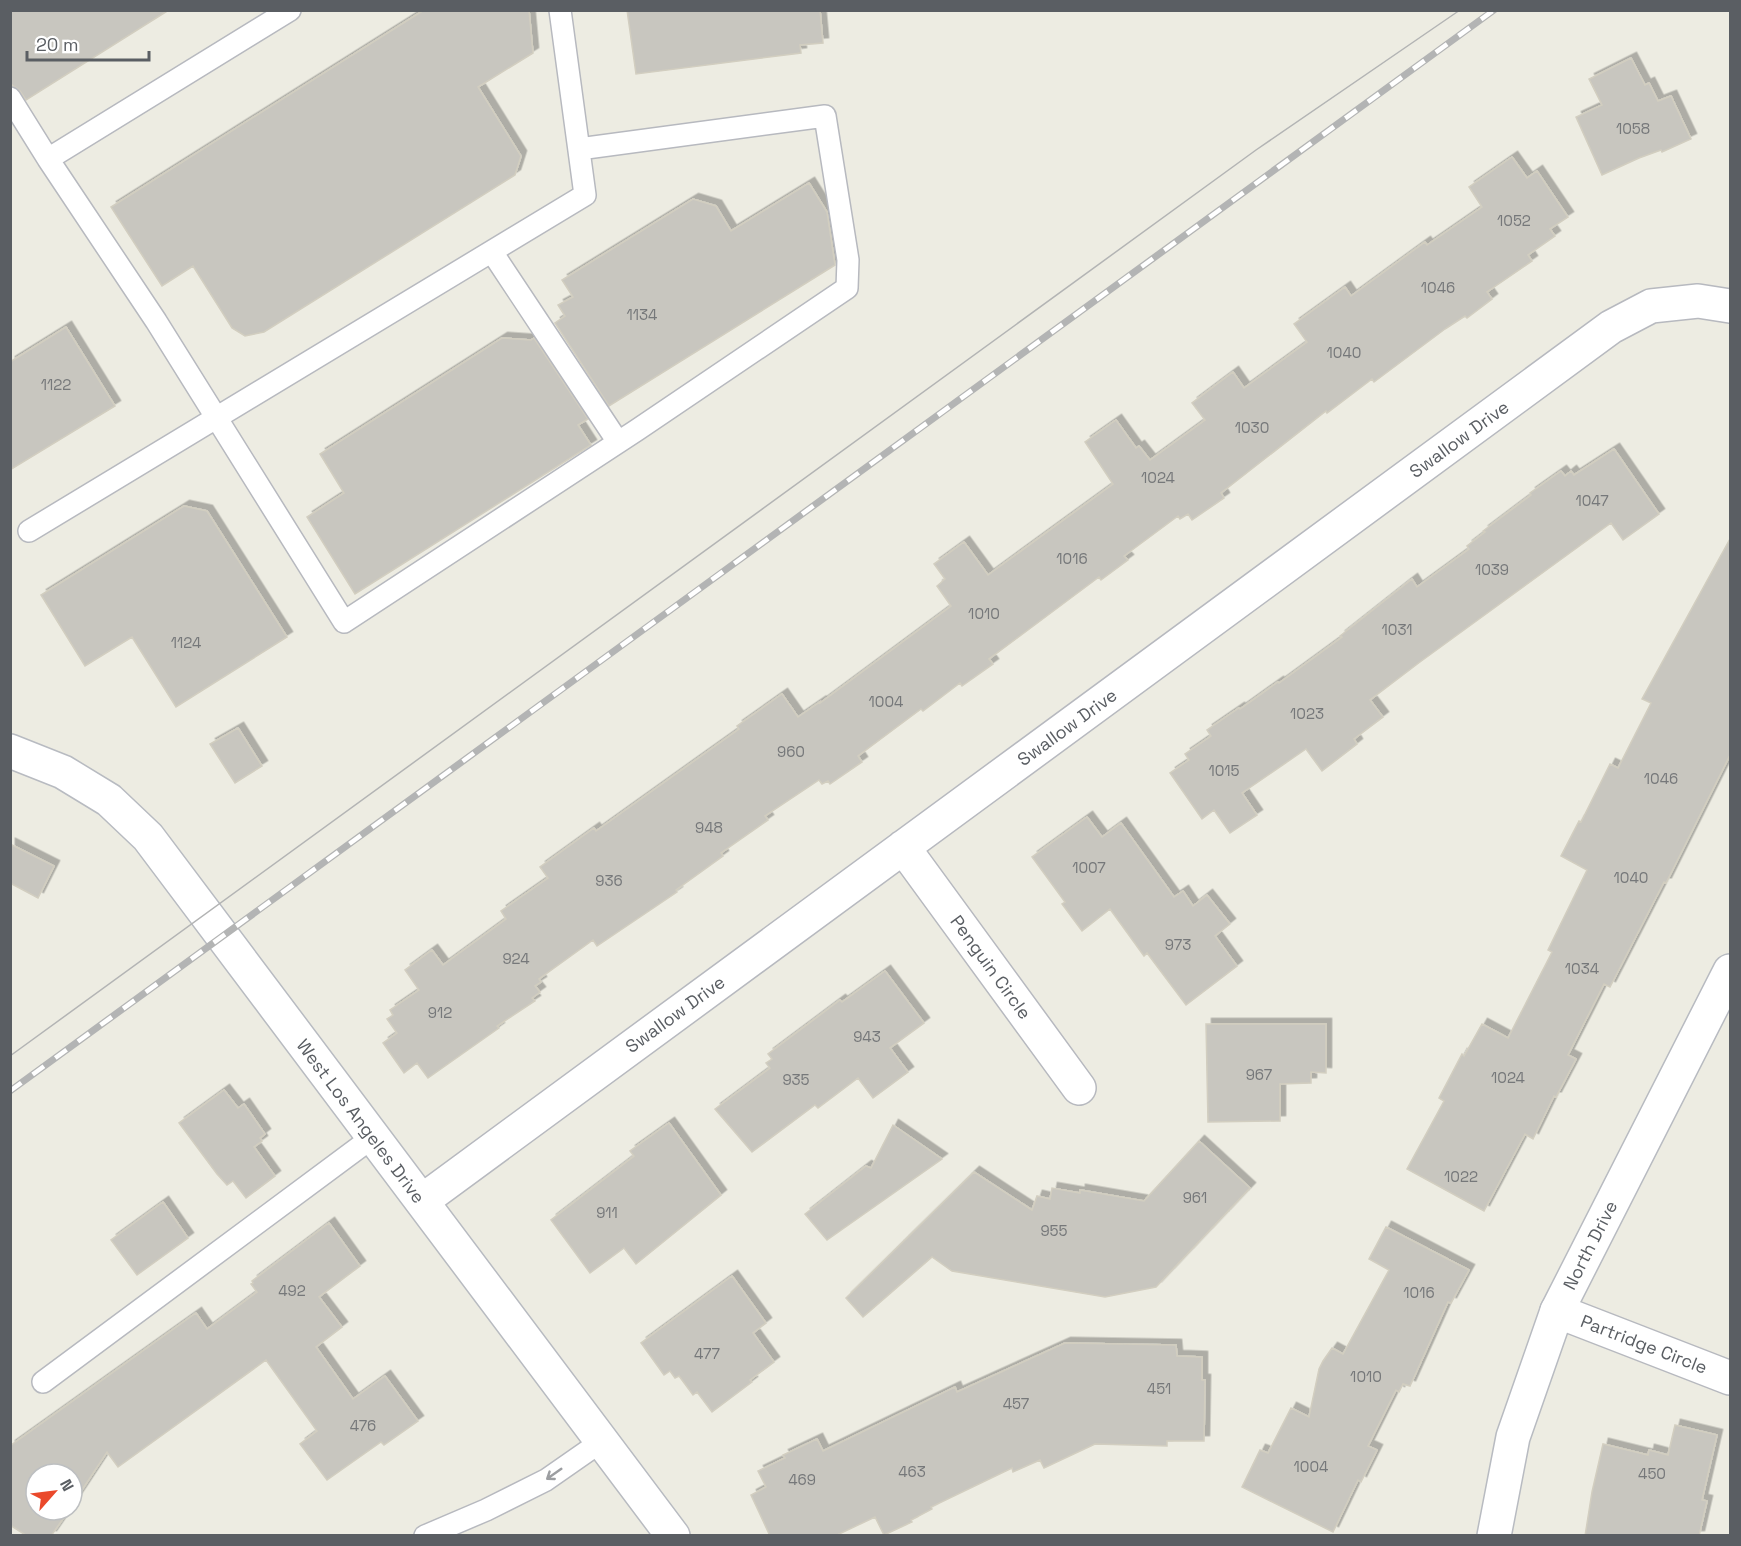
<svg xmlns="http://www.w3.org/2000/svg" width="1741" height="1546" font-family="'Space Grotesk',sans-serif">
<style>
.building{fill:#c8c6bf;stroke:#d2cec0;stroke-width:1.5;filter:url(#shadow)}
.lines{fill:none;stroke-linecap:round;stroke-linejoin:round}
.lane-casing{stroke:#b7b9bf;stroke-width:24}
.street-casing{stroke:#b7b9bf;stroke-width:36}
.secondary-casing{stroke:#b8bbc1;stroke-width:36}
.lane{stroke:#fff;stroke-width:21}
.street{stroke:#fff;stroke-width:33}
.secondary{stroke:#fff;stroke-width:33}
.tram{stroke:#b3b4b4;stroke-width:1.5}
.rail-casing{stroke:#b3b4b4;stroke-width:7}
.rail{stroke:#fff;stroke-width:4.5;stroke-dasharray:14;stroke-linecap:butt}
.oneway{stroke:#9c9ea1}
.labels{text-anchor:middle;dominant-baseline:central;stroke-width:4.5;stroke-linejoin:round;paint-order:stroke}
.number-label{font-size:15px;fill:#76787a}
.street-label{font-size:18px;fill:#5a5e63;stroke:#fff}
</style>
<defs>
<filter id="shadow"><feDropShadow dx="5.5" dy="-5.5" stdDeviation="0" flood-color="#0004"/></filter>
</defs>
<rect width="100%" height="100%" fill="#edece2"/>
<path class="building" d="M 10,10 L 169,10 L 26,100 L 20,91 L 10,83 Z
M 424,10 L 529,10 L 533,53 L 478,87 L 521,156 L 515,175 L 264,332 L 245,336 L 232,328 L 193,266 L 162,286 L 111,207 Z
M 627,10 L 820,10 L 823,43 L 800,45 L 801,53 L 636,74 Z
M 1631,58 L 1645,85 L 1649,83 L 1658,101 L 1671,96 L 1691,139 L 1662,152 L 1661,150 L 1639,158 L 1602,175 L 1576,117 L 1602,105 L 1589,79 Z
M 1512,157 L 1527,178 L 1537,171 L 1568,217 L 1550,229 L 1555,236 L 1528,255 L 1532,261 L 1487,292 L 1492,299 L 1467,318 L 1465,316 L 1445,329 L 1374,382 L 1372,379 L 1327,413 L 1326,411 L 1221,493 L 1224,498 L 1192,520 L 1188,514 L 1180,519 L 1178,516 L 1124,556 L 1128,560 L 1101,580 L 1099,577 L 989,659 L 993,664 L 962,686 L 960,683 L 923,711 L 921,709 L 858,756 L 862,762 L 830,784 L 828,781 L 822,784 L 819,780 L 765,816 L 768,820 L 721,853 L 723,856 L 676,890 L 677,892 L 597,946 L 593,940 L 539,979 L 541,982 L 535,986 L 540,992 L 532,998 L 535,1001 L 497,1026 L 499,1028 L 428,1078 L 417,1063 L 404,1073 L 383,1043 L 397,1033 L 387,1019 L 393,1015 L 390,1010 L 419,990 L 405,970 L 432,950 L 443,965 L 506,919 L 501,911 L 548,878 L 540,867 L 594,828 L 596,831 L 739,729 L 737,726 L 782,694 L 798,717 L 820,702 L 820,703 L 951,606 L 937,586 L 945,579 L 934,564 L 964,542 L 988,575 L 1113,484 L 1085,442 L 1116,420 L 1136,448 L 1139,446 L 1150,460 L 1205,420 L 1192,403 L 1233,372 L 1244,388 L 1307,342 L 1294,324 L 1345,287 L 1351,296 L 1425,242 L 1427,245 L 1482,207 L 1469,187 Z
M 809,183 L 827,212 L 835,265 L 609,406 L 555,323 L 565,316 L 558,305 L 573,297 L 562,280 L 693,199 L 716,206 L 731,231 Z
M 66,327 L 115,406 L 10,470 L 10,362 Z
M 502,338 L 531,340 L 534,338 L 588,419 L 578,425 L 591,445 L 355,594 L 307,517 L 344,493 L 320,454 Z
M 1614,449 L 1659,514 L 1623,540 L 1611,523 L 1420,662 L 1370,700 L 1383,717 L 1354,739 L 1357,744 L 1322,771 L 1306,749 L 1242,793 L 1257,815 L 1230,833 L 1214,810 L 1202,819 L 1170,773 L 1189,760 L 1185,754 L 1211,736 L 1207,730 L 1239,708 L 1240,709 L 1278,682 L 1279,683 L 1342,637 L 1340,636 L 1412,579 L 1417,587 L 1469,549 L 1467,546 L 1485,532 L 1483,531 L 1531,495 L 1530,493 L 1561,471 L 1565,476 L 1571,471 L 1574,475 Z
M 184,506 L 207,511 L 287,637 L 176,707 L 132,637 L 85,666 L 41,595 Z
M 1731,537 L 1731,753 L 1666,883 L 1664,882 L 1610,987 L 1604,984 L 1568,1055 L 1576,1059 L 1556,1097 L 1554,1096 L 1533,1139 L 1525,1134 L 1484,1211 L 1407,1169 L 1444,1101 L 1439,1098 L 1462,1054 L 1464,1056 L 1482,1024 L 1508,1038 L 1552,952 L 1548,950 L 1587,870 L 1561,856 L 1579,821 L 1581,822 L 1610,764 L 1618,768 L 1651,703 L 1642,699 Z
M 238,728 L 262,766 L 235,783 L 210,744 Z
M 1087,817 L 1102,837 L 1121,823 L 1174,897 L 1183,891 L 1193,906 L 1207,895 L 1230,924 L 1215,936 L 1237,966 L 1186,1005 L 1147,953 L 1144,956 L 1110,909 L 1082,931 L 1062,904 L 1065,902 L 1032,857 Z
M 10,844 L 54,866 L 38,898 L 10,883 Z
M 885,971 L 924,1023 L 890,1048 L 908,1072 L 873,1098 L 858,1078 L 818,1108 L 815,1105 L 752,1152 L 715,1109 L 770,1068 L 766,1063 L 772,1059 L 768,1054 L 840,1000 L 842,1002 Z
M 1206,1024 L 1326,1024 L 1326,1073 L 1311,1072 L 1311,1083 L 1280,1084 L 1280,1121 L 1208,1122 Z
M 224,1090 L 238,1108 L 244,1104 L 265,1134 L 260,1138 L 262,1141 L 254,1147 L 275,1176 L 246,1198 L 233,1181 L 227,1185 L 217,1174 L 179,1123 Z
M 669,1123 L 721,1195 L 636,1264 L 624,1248 L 590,1273 L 551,1220 L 634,1156 L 630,1151 Z
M 893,1125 L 942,1159 L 827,1240 L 805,1214 L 866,1166 L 871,1168 Z
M 1199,1141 L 1250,1188 L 1156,1287 L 1105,1297 L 952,1271 L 932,1257 L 863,1317 L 846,1298 L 974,1172 L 1032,1210 L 1037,1196 L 1050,1199 L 1052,1188 L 1080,1193 L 1080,1190 L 1144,1201 Z
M 163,1202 L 188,1238 L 137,1275 L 111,1240 Z
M 329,1223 L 360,1266 L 319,1297 L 342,1327 L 316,1347 L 353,1399 L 385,1376 L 418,1421 L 384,1445 L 381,1442 L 327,1480 L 300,1444 L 317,1431 L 266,1360 L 118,1467 L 107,1452 L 72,1505 L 72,1474 L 36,1474 L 36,1510 L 69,1510 L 51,1536 L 27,1536 L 10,1525 L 10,1446 L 196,1313 L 207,1329 L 257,1292 L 251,1284 L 253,1283 L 252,1281 Z
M 1386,1227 L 1469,1270 L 1451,1303 L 1448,1302 L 1410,1386 L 1403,1384 L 1399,1392 L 1396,1390 L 1368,1446 L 1377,1450 L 1361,1482 L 1358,1480 L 1333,1532 L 1242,1487 L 1260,1450 L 1268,1453 L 1291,1408 L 1309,1417 L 1319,1369 L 1323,1361 L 1332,1348 L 1343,1354 L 1389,1270 L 1369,1259 Z
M 732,1276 L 766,1323 L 753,1333 L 774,1362 L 750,1380 L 752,1382 L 712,1412 L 697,1392 L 693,1395 L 679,1376 L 675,1378 L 670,1371 L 664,1375 L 641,1343 Z
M 1065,1343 L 1176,1345 L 1177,1356 L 1202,1357 L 1202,1380 L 1205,1380 L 1204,1441 L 1167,1441 L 1167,1446 L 1095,1444 L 1044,1468 L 1040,1460 L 1013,1472 L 1012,1468 L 931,1507 L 932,1509 L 911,1520 L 912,1522 L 884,1535 L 875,1517 L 835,1536 L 770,1536 L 751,1495 L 766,1487 L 758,1471 L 785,1458 L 783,1455 L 817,1439 L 823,1451 L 955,1387 L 957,1392 Z
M 1675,1425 L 1717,1435 L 1702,1500 L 1707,1501 L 1699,1536 L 1585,1536 L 1592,1492 L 1603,1444 L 1648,1455 L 1649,1450 L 1668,1455 Z"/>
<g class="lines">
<defs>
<path id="lane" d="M 10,98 L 48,159 L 156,321 L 344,622 L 637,430 L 847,288 L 848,260 L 825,116 L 579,149
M 48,159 L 290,10
M 492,252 L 618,442
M 29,531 L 585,195 L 560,10
M 43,1382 L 373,1137
M 425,1536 L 486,1510 L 546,1480 L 602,1441"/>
<path id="street" d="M 903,847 L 1079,1088
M 422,1201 L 1611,327 L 1651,306 L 1698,301 L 1730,306
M 1557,1311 L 1730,1378"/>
<path id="secondary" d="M 10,751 L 63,772 L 109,800 L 148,837 L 673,1536
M 1494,1536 L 1513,1437 L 1557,1311 L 1730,971"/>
</defs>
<use href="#lane" class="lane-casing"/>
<use href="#street" class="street-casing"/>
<use href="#secondary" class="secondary-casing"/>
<use href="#lane" class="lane"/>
<use href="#street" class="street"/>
<use href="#secondary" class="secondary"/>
<path class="tram" d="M 10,1056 L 1256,150 L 1460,10"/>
<defs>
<path id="rail" d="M 10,1091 L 1494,10"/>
</defs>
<use href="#rail" class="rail-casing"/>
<use href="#rail" class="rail"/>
</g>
<defs><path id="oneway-shaft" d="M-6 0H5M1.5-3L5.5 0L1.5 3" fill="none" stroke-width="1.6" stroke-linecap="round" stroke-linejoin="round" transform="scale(1.5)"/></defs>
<use class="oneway" href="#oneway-shaft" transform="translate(554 1474) rotate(145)"/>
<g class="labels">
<g class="number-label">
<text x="1633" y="128">1058</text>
<text x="1514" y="220">1052</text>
<text x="1438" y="287">1046</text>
<text x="642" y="314">1134</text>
<text x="1344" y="352">1040</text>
<text x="56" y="384">1122</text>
<text x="1252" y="427">1030</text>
<text x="1158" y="477">1024</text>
<text x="1592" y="500">1047</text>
<text x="1072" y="558">1016</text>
<text x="1492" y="569">1039</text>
<text x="984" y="613">1010</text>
<text x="1397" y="629">1031</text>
<text x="186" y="642">1124</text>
<text x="886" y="701">1004</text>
<text x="1307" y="713">1023</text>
<text x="791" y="751">960</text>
<text x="1224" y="770">1015</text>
<text x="1661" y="778">1046</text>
<text x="709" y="827">948</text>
<text x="1089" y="867">1007</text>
<text x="1631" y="877">1040</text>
<text x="609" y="880">936</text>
<text x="1178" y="944">973</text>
<text x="516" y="958">924</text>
<text x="1582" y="968">1034</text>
<text x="440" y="1012">912</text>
<text x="867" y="1036">943</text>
<text x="1259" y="1074">967</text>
<text x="1508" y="1077">1024</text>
<text x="796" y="1079">935</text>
<text x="1461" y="1176">1022</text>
<text x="1195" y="1197">961</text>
<text x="607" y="1212">911</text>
<text x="1054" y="1230">955</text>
<text x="292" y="1290">492</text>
<text x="1419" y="1292">1016</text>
<text x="707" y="1353">477</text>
<text x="1366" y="1376">1010</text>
<text x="1159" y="1388">451</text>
<text x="1016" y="1403">457</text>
<text x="363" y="1425">476</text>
<text x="1311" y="1466">1004</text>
<text x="912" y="1471">463</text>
<text x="1652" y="1473">450</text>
<text x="802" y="1479">469</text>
</g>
<g class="street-label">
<text transform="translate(1459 439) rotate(-36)">Swallow Drive</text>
<text transform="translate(1067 727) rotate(-36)">Swallow Drive</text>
<text transform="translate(991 967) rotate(54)">Penguin Circle</text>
<text transform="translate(675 1014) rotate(-36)">Swallow Drive</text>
<text transform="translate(361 1121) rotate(53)">West Los Angeles Drive</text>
<text transform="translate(1590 1245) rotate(-63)">North Drive</text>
<text transform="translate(1644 1344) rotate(21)">Partridge Circle</text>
</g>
</g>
<rect width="1741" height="1546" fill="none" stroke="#5a5e63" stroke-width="24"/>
<g transform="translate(54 1492) rotate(62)"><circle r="28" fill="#ffffff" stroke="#bdbfc1" stroke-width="1.5"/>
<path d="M0-4.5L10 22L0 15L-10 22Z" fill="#ea492b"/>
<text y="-9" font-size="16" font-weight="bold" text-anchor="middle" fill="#5a5e63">N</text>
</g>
<path d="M27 51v9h122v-9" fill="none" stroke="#5a5e63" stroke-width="3"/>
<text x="36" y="51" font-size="18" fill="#5a5e63" stroke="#ffffff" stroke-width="4.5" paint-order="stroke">20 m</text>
</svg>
